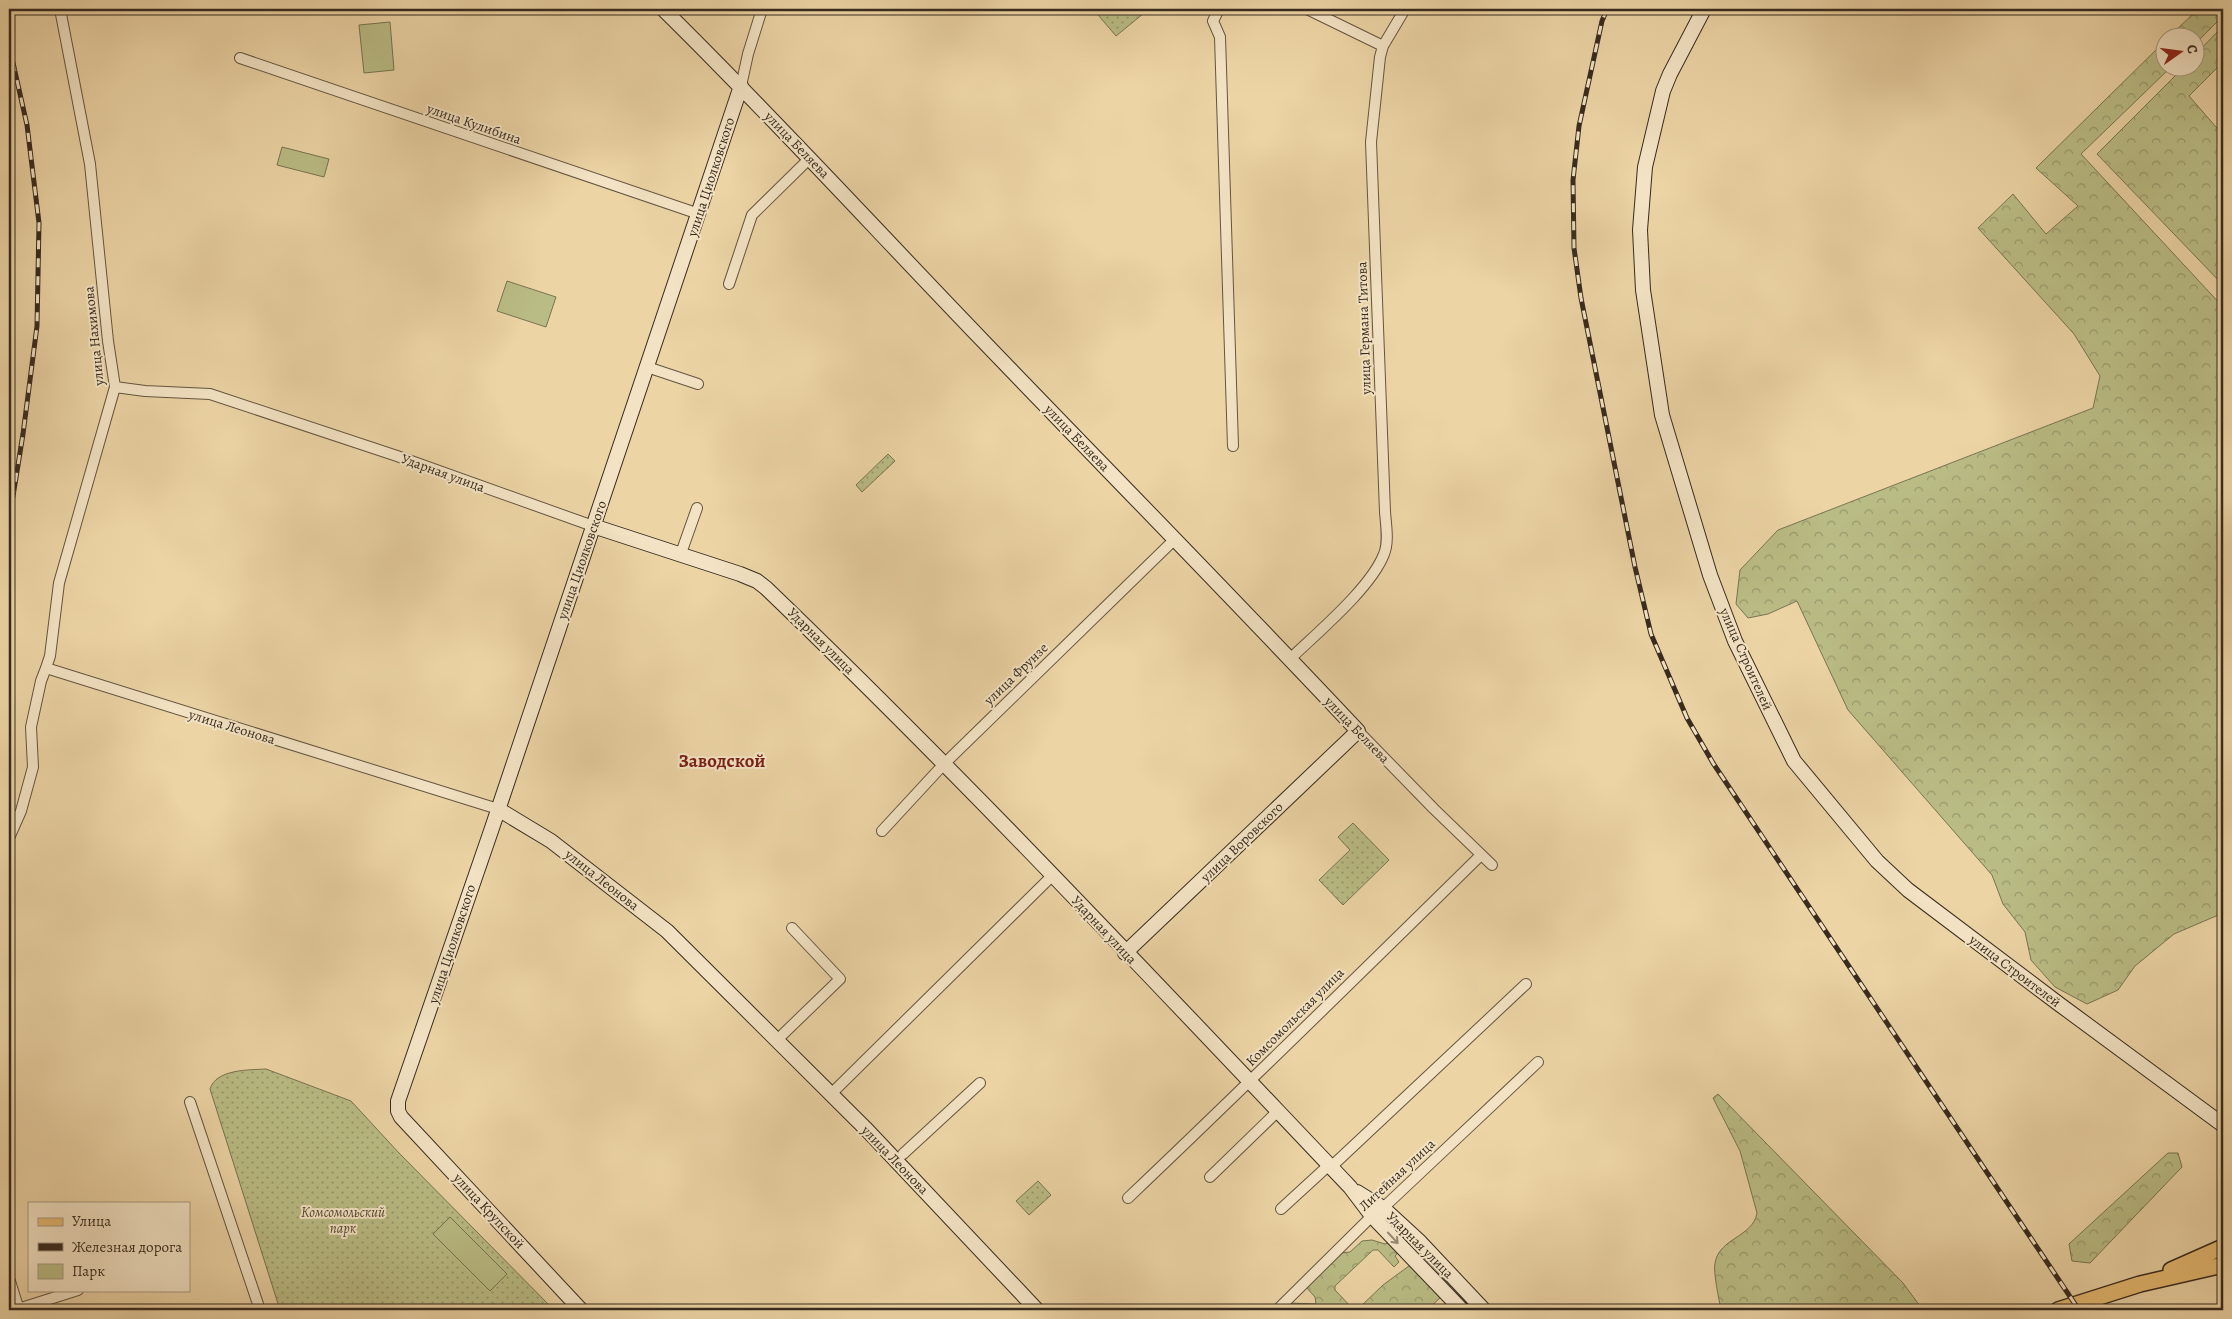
<svg xmlns="http://www.w3.org/2000/svg" width="2232" height="1319" font-family="Alegreya,serif">
<style>
.green{fill:url(#green-dots);stroke:#787452}
.forest{fill:url(#forest-crowns);stroke:#787452}
.pitch{fill:#babc85;stroke:#787452}
.lines{fill:none;stroke-linecap:round;stroke-linejoin:round}
.street-casing{stroke:#645540;stroke-width:12}
.secondary-casing{stroke:#372b1f;stroke-width:16}
.primary-casing{stroke:#372b1f;stroke-width:18}
.street{stroke:#f3e3c4;stroke-width:10}
.secondary{stroke:#f3e3c4;stroke-width:14}
.primary{stroke:#e6ba72;stroke-width:15}
.rail-casing{stroke:#372b1f;stroke-width:5}
.rail{stroke:#f3e3c4;stroke-width:3;stroke-dasharray:9;stroke-linecap:butt}
.oneway{stroke:#958772}
.labels{text-anchor:middle;dominant-baseline:central;stroke-width:4;stroke-linejoin:round;paint-order:stroke}
.street-label{font-size:14px;fill:#372b1f;stroke:#f3e3c4}
.park-label{font-size:14px;font-style:italic;fill:#514833;stroke:#f3e3c4}
.district-label{font-size:19px;font-weight:bold;fill:#7a1f14;stroke:#f3e3c4}
</style>
<defs>
<pattern id="green-dots" width="8" height="8" patternUnits="userSpaceOnUse" patternTransform="scale(1.25)"><rect width="8" height="8" fill="#babc85"/><path d="M2 2h.1M6 6h.1" fill="none" stroke="#98996c" stroke-width="1.8" stroke-linecap="round"/></pattern>
<pattern id="forest-crowns" width="20" height="18" patternUnits="userSpaceOnUse" patternTransform="scale(1.25)"><rect width="20" height="18" fill="#babc85"/><path d="M2 6a3 3 0 1 1 6 0M12 15a3 3 0 1 1 6 0" fill="none" stroke="#98996c"/></pattern>
</defs>
<rect width="100%" height="100%" fill="#ecd4a5"/>
<filter id="stains"><feTurbulence type="fractalNoise" baseFrequency=".004" numOctaves="4"/><feColorMatrix values="0 0 0 0 .2 0 0 0 0 .09 0 0 0 0 .02 0 0 0 .5 -.17"/></filter>
<radialGradient id="worn" r=".72"><stop offset=".6" stop-color="#630" stop-opacity="0"/><stop offset="1" stop-color="#630" stop-opacity=".3"/></radialGradient>
<path class="green" d="M 1093,9 L 1149,9 L 1116,36 Z
M 888,454 L 895,461 L 862,492 L 856,485 Z
M 1353,823 L 1389,860 L 1343,905 L 1319,880 L 1350,850 L 1338,837 Z
M 266,1069 L 351,1101 L 399,1153 L 554,1310 L 280,1310 L 210,1089 C 216,1069 249,1070 266,1069 Z
M 1038,1181 L 1051,1195 L 1029,1215 L 1016,1201 Z
M 1385,1221 L 1391,1222 L 1476,1310 L 1468,1310 Z"/>
<path class="forest" d="M 2198,9 L 2213,9 L 2222,17 L 2195,44 L 2194,38 L 2169,37 Z
M 2223,26 L 2223,62 L 2189,96 L 2223,135 L 2223,285 L 2097,154 L 2183,68 L 2194,68 L 2195,55 Z
M 2164,42 L 2164,68 L 2170,68 L 2081,154 L 2223,307 L 2223,913 L 2174,934 L 2135,966 L 2118,990 L 2087,1004 L 2055,987 L 2031,960 L 2025,932 L 2003,904 L 1992,875 L 1848,710 L 1797,601 L 1768,614 L 1748,618 L 1736,604 L 1740,570 L 1778,530 L 2093,408 L 2100,376 L 2074,334 L 1978,228 L 2013,194 L 2046,234 L 2078,206 L 2036,168 Z
M 1718,1094 L 1903,1283 L 1923,1310 L 1721,1310 C 1719,1299 1713,1272 1715,1263 C 1719,1238 1753,1237 1757,1213 L 1740,1151 L 1713,1098 Z
M 2168,1153 L 2178,1153 L 2182,1167 L 2090,1263 L 2072,1261 L 2069,1244 Z
M 1372,1240 L 1385,1244 L 1394,1241 L 1402,1249 L 1395,1256 L 1399,1262 L 1394,1267 L 1378,1250 L 1373,1250 L 1335,1286 L 1335,1290 L 1353,1309 L 1358,1309 L 1383,1285 L 1413,1263 L 1441,1297 L 1427,1310 L 1283,1310 L 1290,1303 L 1316,1304 L 1315,1297 L 1306,1287 L 1339,1253 L 1350,1252 L 1362,1241 Z"/>
<path class="pitch" d="M 390,22 L 394,70 L 364,73 L 359,25 Z
M 282,147 L 329,159 L 324,177 L 277,165 Z
M 507,281 L 556,297 L 546,327 L 497,311 Z
M 450,1217 L 507,1274 L 490,1291 L 433,1234 Z"/>
<g class="lines">
<defs>
<path id="street" d="M 60,9 L 90,164 L 108,341 L 115,387 L 59,583 L 50,656 L 46,668 L 498,809
M 1219,9 L 1213,21 L 1220,37 L 1233,446
M 1307,9 L 1383,46
M 240,58 L 699,214
M 741,86 L 748,54 L 762,9
M 729,284 L 752,215 L 810,158
M 647,367 L 698,384
M 115,387 L 145,391 L 210,394 L 397,456 L 593,526
M 680,556 L 697,508
M 1290,659 C 1317,633 1371,588 1384,554 C 1389,542 1386,525 1385,512 L 1371,142 L 1380,57 L 1383,46 L 1405,9
M 1358,731 L 1434,809 L 1492,865
M 882,831 L 943,765 L 1174,540
M 9,838 L 21,811 L 33,767 L 31,727 L 41,681 L 46,668
M 777,1040 L 840,979 L 792,928
M 831,1094 L 1053,875
M 190,1102 L 260,1310
M 903,1154 L 980,1083
M 1331,1167 L 1526,984
M 1210,1177 L 1278,1111
M 1128,1198 C 1247,1085 1364,970 1481,855
M 1281,1209 L 1329,1165
M 9,1278 L 19,1310
M 18,1309 L 78,1290
M 1277,1310 L 1372,1216 L 1383,1208 L 1538,1062"/>
<path id="secondary" d="M 663,9 C 773,117 877,231 984,342 C 1109,472 1235,600 1358,731 L 1125,953
M 1704,9 L 1670,74 L 1663,91 L 1645,167 L 1640,230 L 1643,290 L 1662,415 L 1710,575 L 1735,641 L 1794,761 L 1877,861 L 1908,890 L 2059,1004 L 2223,1125
M 593,526 L 740,574 L 757,581 L 766,588 C 967,781 1158,985 1350,1187 L 1372,1216 L 1462,1310
M 498,809 L 551,841 L 667,931 L 868,1131 L 1037,1310
M 1357,1192 L 1383,1208 L 1420,1242 L 1484,1310
M 581,1310 L 401,1117 L 398,1111 L 398,1101 L 492,828 L 741,86"/>
<path id="primary" d="M 2171,1270 L 2223,1247
M 2058,1310 L 2140,1284 L 2223,1265"/>
</defs>
<use href="#street" class="street-casing"/>
<use href="#secondary" class="secondary-casing"/>
<use href="#primary" class="primary-casing"/>
<use href="#street" class="street"/>
<use href="#secondary" class="secondary"/>
<use href="#primary" class="primary"/>
<defs>
<path id="rail" d="M 1607,9 L 1602,21 L 1579,126 L 1573,180 L 1574,248 L 1581,298 L 1635,567 L 1651,634 L 1687,718 L 1713,763 L 2079,1310
M 9,45 L 27,125 L 39,223 L 37,326 L 23,434 L 9,521"/>
</defs>
<use href="#rail" class="rail-casing"/>
<use href="#rail" class="rail"/>
</g>
<defs><path id="oneway-shaft" d="M-6 0H5M1.5-3L5.5 0L1.5 3" fill="none" stroke-width="1.6" stroke-linecap="round" stroke-linejoin="round" transform="scale(1.25)"/></defs>
<use class="oneway" href="#oneway-shaft" transform="translate(1393 1238) rotate(47)"/>
<g class="labels">
<g class="street-label">
<text transform="translate(474 124) rotate(19)">улица Кулибина</text>
<text transform="translate(797 145) rotate(46)">улица Беляева</text>
<text transform="translate(711 177) rotate(-72)">улица Циолковского</text>
<text transform="translate(1364 328) rotate(-92)">улица Германа Титова</text>
<text transform="translate(94 336) rotate(-96)">улица Нахимова</text>
<text transform="translate(1077 438) rotate(46)">улица Беляева</text>
<text transform="translate(443 473) rotate(20)">Ударная улица</text>
<text transform="translate(582 560) rotate(-71)">улица Циолковского</text>
<text transform="translate(821 641) rotate(45)">Ударная улица</text>
<text transform="translate(1746 659) rotate(66)">улица Строителей</text>
<text transform="translate(1016 674) rotate(-44)">улица Фрунзе</text>
<text transform="translate(232 727) rotate(17)">улица Леонова</text>
<text transform="translate(1357 730) rotate(46)">улица Беляева</text>
<text transform="translate(1242 842) rotate(-44)">улица Воровского</text>
<text transform="translate(602 880) rotate(38)">улица Леонова</text>
<text transform="translate(1104 930) rotate(47)">Ударная улица</text>
<text transform="translate(452 944) rotate(-72)">улица Циолковского</text>
<text transform="translate(2015 971) rotate(37)">улица Строителей</text>
<text transform="translate(1295 1017) rotate(-45)">Комсомольская улица</text>
<text transform="translate(895 1160) rotate(46)">улица Леонова</text>
<text transform="translate(1397 1175) rotate(-43)">Литейная улица</text>
<text transform="translate(489 1211) rotate(47)">улица Крупской</text>
<text transform="translate(1420 1245) rotate(45)">Ударная улица</text>
</g>
<g class="park-label">
<text x="343" y="1212">Комсомольский<tspan x="343" dy="16">парк</tspan></text>
</g>
<g class="district-label">
<text x="722" y="761">Заводской</text>
</g>
</g>
<rect width="2232" height="1319" fill="none" stroke="#ecd4a5" stroke-width="30"/>
<rect x="10" y="10" width="2212" height="1299" fill="none" stroke="#372b1f" stroke-width="2.5"/>
<rect x="15" y="15" width="2202" height="1289" fill="none" stroke="#372b1f"/>
<rect x="28" y="1202" width="162" height="90" fill="#f3e3c4" stroke="#a89982"/>
<rect x="38" y="1218" width="25" height="8" fill="#e6ba72" stroke="#a89982"/>
<text x="72" y="1226" font-size="15" fill="#372b1f">Улица</text>
<rect x="38" y="1243" width="25" height="8" fill="#372b1f" stroke="#a89982"/>
<text x="72" y="1252" font-size="15" fill="#372b1f">Железная дорога</text>
<rect x="38" y="1264" width="25" height="15" fill="#babc85" stroke="#a89982"/>
<text x="72" y="1276" font-size="15" fill="#372b1f">Парк</text>
<g transform="translate(2180 52) rotate(76)"><circle r="24" fill="#f3e3c4" stroke="#a89982"/>
<path d="M0-4L9 19L0 12L-9 19Z" fill="#8f2418"/>
<text y="-8" font-size="14" font-weight="bold" text-anchor="middle" fill="#372b1f">С</text>
</g>
<rect width="100%" height="100%" filter="url(#stains)"/>
<rect width="100%" height="100%" fill="url(#worn)"/>
</svg>
